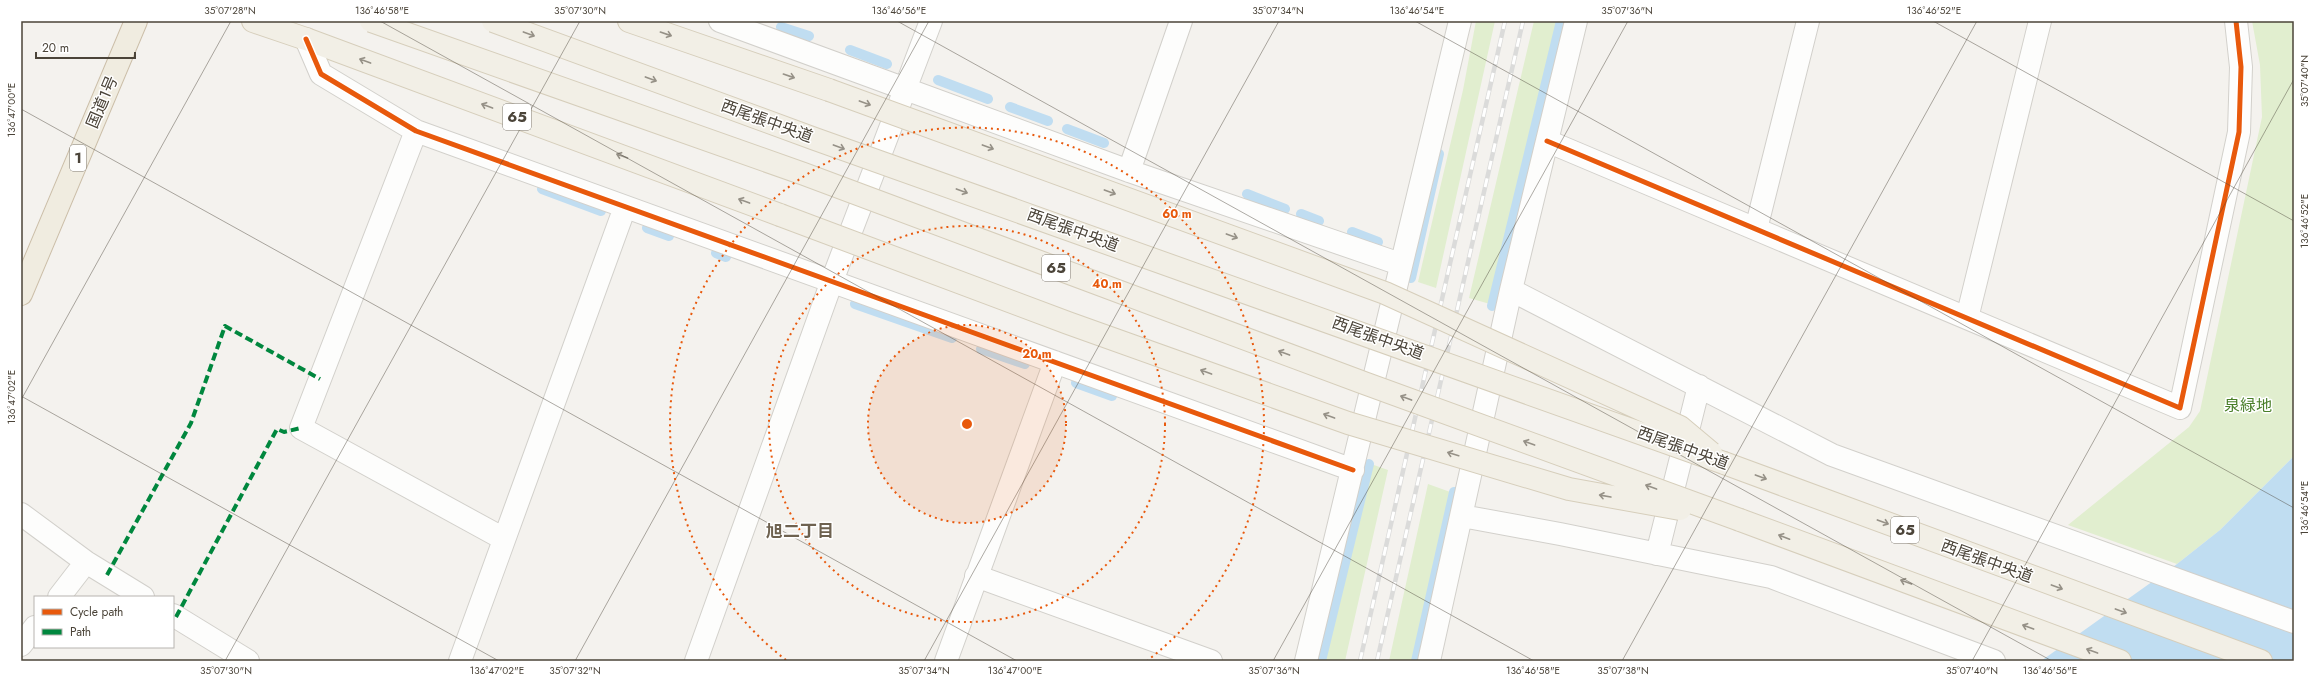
<svg xmlns="http://www.w3.org/2000/svg" width="2315" height="682" font-family="Jost,'Noto Sans JP',sans-serif">
<style>
.green{fill:#e1eecf}
.water{fill:#c0ddf1}
.lines{fill:none;stroke-linecap:round;stroke-linejoin:round}
.stream{stroke:#c0ddf1;stroke-width:10}
.minor-casing{stroke:#d2d0cb;stroke-width:24}
.primary-casing{stroke:#d6cebb;stroke-width:24}
.trunk-casing{stroke:#ccbfa9;stroke-width:24}
.minor{stroke:#fdfdfc;stroke-width:22}
.primary{stroke:#f2efe6;stroke-width:22}
.trunk{stroke:#f0ece0;stroke-width:22}
.rail-casing{stroke:#dbdbda;stroke-width:4.5}
.rail{stroke:#fff;stroke-width:3;stroke-dasharray:9;stroke-linecap:butt}
.primary-bridge-casing{stroke:#d6cebb;stroke-width:24;stroke-linecap:butt}
.primary-bridge{stroke:#f2efe6;stroke-width:22}
.quiet{stroke:#00873e;stroke-width:4;stroke-dasharray:8 4;stroke-linecap:butt}
.cycleway-casing{stroke:#fff;stroke-width:8}
.cycleway{stroke:#e8590c;stroke-width:5}
.oneway{stroke:#969187}
.ticks{fill:none;stroke:#4b4439;stroke-width:1;stroke-opacity:0.45}
.ring{fill:none;stroke:#e8590c;stroke-width:2;stroke-dasharray:2 4}
.labels{text-anchor:middle;dominant-baseline:central;stroke-width:3;stroke-linejoin:round;paint-order:stroke}
.shield{fill:#fff;stroke:#817c74;stroke-width:1}
.shield-label{font-size:15px;font-weight:bold;fill:#4b4439}
.street-label{font-size:16px;fill:#4b4439;stroke:#fff}
.park-label{font-size:16px;fill:#4a7f2a;stroke:#fff}
.neighbourhood-label{font-size:17px;font-weight:bold;fill:#6e6250;stroke:#fff}
.centre{fill:#e8590c;stroke:#fff;stroke-width:2}
.ring-label{font-size:12px;text-anchor:middle;font-weight:bold;fill:#e8590c;stroke:#fff;stroke-width:3;stroke-linejoin:round;paint-order:stroke}
.neatline{fill:none;stroke:#4b4439;stroke-width:1.5}
.ticks-label{font-size:10px;text-anchor:middle;fill:#4b4439}
</style>
<rect width="100%" height="100%" fill="#f4f2ee"/>
<path class="green" d="M 1476,21 L 1495,21 L 1436,288 L 1418,282 L 1463,90 Z
M 1534,21 L 1558,21 L 1490,304 L 1469,298 Z
M 2252,21 L 2294,21 L 2294,456 L 2220,530 L 2177,564 L 2068,525 L 2189,427 L 2200,411 L 2262,117 L 2260,65 Z
M 1371,464 L 1388,470 L 1345,661 L 1322,661 Z
M 1428,484 L 1453,493 L 1415,661 L 1389,661 Z"/>
<path class="water" d="M 2294,456 L 2294,661 L 2041,661 L 2177,564 L 2220,530 Z"/>
<g class="lines">
<path class="stream" d="M 781,27 L 809,36
M 850,50 L 887,64
M 938,80 L 988,99
M 1010,107 L 1048,121
M 1067,129 L 1104,143
M 542,189 L 601,211
M 1247,194 L 1285,209
M 1301,214 L 1319,221
M 647,228 L 669,236
M 1352,232 L 1378,242
M 716,253 L 726,257
M 1411,278 L 1439,154
M 855,304 L 952,338
M 1492,306 L 1561,21
M 981,349 L 1025,364
M 1076,383 L 1112,396
M 1321,661 L 1369,464
M 1416,661 L 1454,492"/>
<defs>
<path id="minor" d="M 720,21 L 1129,171 L 1400,264
M 306,39 L 321,74 L 416,131 L 1353,470
M 416,131 L 301,428 L 504,539
M 1547,141 L 2180,408 L 2239,132 L 2241,67 L 2236,21
M 1129,171 L 1181,21
M 1756,229 L 1808,21
M 1511,290 L 1832,455 L 2294,622
M 1967,318 L 2040,21
M 21,514 L 86,562 L 143,597
M 1462,516 L 1560,534 L 1771,577 L 1994,661
M 1657,554 L 1699,386
M 976,576 L 1211,661
M 59,597 L 86,562
M 173,615 L 248,661
M 21,645 L 35,627
M 460,661 L 625,207
M 696,661 L 832,281 L 931,21
M 946,661 L 1055,362
M 1306,661 C 1359,448 1407,234 1460,21
M 1429,661 L 1511,290 L 1576,21"/>
<path id="primary" d="M 253,21 L 306,39 L 780,215
M 629,21 L 829,90
M 1724,463 L 2261,661
M 1740,520 L 2120,661"/>
<path id="trunk" d="M 21,294 L 136,21"/>
</defs>
<use href="#minor" class="minor-casing"/>
<use href="#primary" class="primary-casing"/>
<use href="#trunk" class="trunk-casing"/>
<use href="#minor" class="minor"/>
<use href="#primary" class="primary"/>
<use href="#trunk" class="trunk"/>
<defs>
<path id="rail" d="M 1360,661 L 1505,21
M 1377,661 L 1523,21"/>
</defs>
<use href="#rail" class="rail-casing"/>
<use href="#rail" class="rail"/>
<defs>
<path id="primary-bridge" d="M 371,21 L 804,174 L 1364,383 L 1740,520
M 493,21 L 815,139 L 1724,463
M 829,90 L 1385,293 L 1680,427 L 1711,453
M 780,215 L 1068,323 L 1348,423 L 1569,489 L 1680,509"/>
</defs>
<use href="#primary-bridge" class="primary-bridge-casing"/>
<use href="#primary-bridge" class="primary-bridge"/>
<path class="quiet" d="M 107,575 L 191,423 L 225,326 L 320,379
M 176,617 L 277,429 L 284,432 L 301,428"/>
<defs>
<path id="cycleway" d="M 306,39 L 321,74 L 416,131 L 1353,470
M 1547,141 L 2180,408 L 2239,132 L 2241,67 L 2236,21"/>
</defs>
<use href="#cycleway" class="cycleway-casing"/>
<use href="#cycleway" class="cycleway"/>
</g>
<defs><path id="oneway-shaft" d="M-6 0H5M1.5-3L5.5 0L1.5 3" fill="none" stroke-width="1.6" stroke-linecap="round" stroke-linejoin="round"/></defs>
<g class="oneway">
<use href="#oneway-shaft" transform="translate(529 34) rotate(20)"/>
<use href="#oneway-shaft" transform="translate(666 34) rotate(19)"/>
<use href="#oneway-shaft" transform="translate(365 61) rotate(-160)"/>
<use href="#oneway-shaft" transform="translate(789 76) rotate(19)"/>
<use href="#oneway-shaft" transform="translate(651 79) rotate(20)"/>
<use href="#oneway-shaft" transform="translate(865 103) rotate(20)"/>
<use href="#oneway-shaft" transform="translate(487 106) rotate(-160)"/>
<use href="#oneway-shaft" transform="translate(839 147) rotate(20)"/>
<use href="#oneway-shaft" transform="translate(988 147) rotate(20)"/>
<use href="#oneway-shaft" transform="translate(622 156) rotate(-160)"/>
<use href="#oneway-shaft" transform="translate(962 191) rotate(20)"/>
<use href="#oneway-shaft" transform="translate(1110 192) rotate(20)"/>
<use href="#oneway-shaft" transform="translate(744 201) rotate(-160)"/>
<use href="#oneway-shaft" transform="translate(1232 236) rotate(20)"/>
<use href="#oneway-shaft" transform="translate(1284 353) rotate(-160)"/>
<use href="#oneway-shaft" transform="translate(1206 372) rotate(-160)"/>
<use href="#oneway-shaft" transform="translate(1406 398) rotate(-160)"/>
<use href="#oneway-shaft" transform="translate(1329 416) rotate(-160)"/>
<use href="#oneway-shaft" transform="translate(1529 443) rotate(-160)"/>
<use href="#oneway-shaft" transform="translate(1453 454) rotate(-163)"/>
<use href="#oneway-shaft" transform="translate(1761 477) rotate(20)"/>
<use href="#oneway-shaft" transform="translate(1651 487) rotate(-160)"/>
<use href="#oneway-shaft" transform="translate(1605 496) rotate(-170)"/>
<use href="#oneway-shaft" transform="translate(1883 522) rotate(20)"/>
<use href="#oneway-shaft" transform="translate(1784 537) rotate(-159)"/>
<use href="#oneway-shaft" transform="translate(1906 582) rotate(-160)"/>
<use href="#oneway-shaft" transform="translate(2057 587) rotate(20)"/>
<use href="#oneway-shaft" transform="translate(2121 611) rotate(20)"/>
<use href="#oneway-shaft" transform="translate(2028 627) rotate(-160)"/>
<use href="#oneway-shaft" transform="translate(2092 651) rotate(-160)"/>
</g>
<path class="ticks" d="M 380,21 L 1534,661M 897,21 L 2052,661M 1415,21 L 2294,508M 1933,21 L 2294,221M 21,109 L 1017,661M 21,396 L 499,661M 21,400 L 231,21M 225,661 L 580,21M 575,661 L 929,21M 924,661 L 1279,21M 1273,661 L 1628,21M 1622,661 L 1977,21M 1972,661 L 2294,79"/>
<circle cx="967" cy="424" r="99" fill="#e8590c" fill-opacity=".12"/>
<g class="ring">
<circle cx="967" cy="424" r="99"/>
<circle cx="967" cy="424" r="198"/>
<path d="M786 660A297 297 0 1 1 1148 660"/>
</g>
<g class="labels">
<g class="shield">
<rect x="503" y="104" width="28" height="26" rx="3"/>
<rect x="70" y="145" width="16" height="26" rx="3"/>
<rect x="1042" y="255" width="28" height="26" rx="3"/>
<rect x="1891" y="517" width="28" height="26" rx="3"/>
</g>
<g class="shield-label">
<text x="517" y="117">65</text>
<text x="78" y="158">1</text>
<text x="1056" y="268">65</text>
<text x="1905" y="530">65</text>
</g>
<g class="street-label">
<text transform="translate(102 102) rotate(-67)">国道1号</text>
<text transform="translate(767 121) rotate(20)">西尾張中央道</text>
<text transform="translate(1073 230) rotate(20)">西尾張中央道</text>
<text transform="translate(1378 338) rotate(20)">西尾張中央道</text>
<text transform="translate(1683 448) rotate(20)">西尾張中央道</text>
<text transform="translate(1987 561) rotate(20)">西尾張中央道</text>
</g>
<g class="park-label">
<text x="2248" y="405">泉緑地</text>
</g>
<g class="neighbourhood-label">
<text x="800" y="531">旭二丁目</text>
</g>
</g>
<circle cx="967" cy="424" r="6" class="centre"/>
<g class="ring-label">
<text x="1177" y="218">60 m</text>
<text x="1107" y="288">40 m</text>
<text x="1037" y="358">20 m</text>
</g>
<rect width="2315" height="682" fill="none" stroke="#ffffff" stroke-width="44"/>
<rect x="34" y="596" width="140" height="52" fill="#ffffff" stroke="#b7b4b0"/>
<rect x="42" y="609" width="20" height="6" fill="#e8590c" stroke="#b7b4b0"/>
<text x="70" y="616" font-size="12" fill="#4b4439">Cycle path</text>
<rect x="42" y="629" width="20" height="6" fill="#00873e" stroke="#b7b4b0"/>
<text x="70" y="636" font-size="12" fill="#4b4439">Path</text>
<path d="M36 52v6h99v-6" fill="none" stroke="#4b4439" stroke-width="2"/>
<text x="42" y="52" font-size="12" fill="#4b4439" stroke="#ffffff" stroke-width="3" paint-order="stroke">20 m</text>
<rect x="22" y="22" width="2271" height="638" class="neatline"/>
<g class="ticks-label">
<text x="230" y="14">35°07'28"N</text>
<text x="382" y="14">136°46'58"E</text>
<text x="580" y="14">35°07'30"N</text>
<text x="899" y="14">136°46'56"E</text>
<text x="1278" y="14">35°07'34"N</text>
<text x="1417" y="14">136°46'54"E</text>
<text x="1627" y="14">35°07'36"N</text>
<text x="1934" y="14">136°46'52"E</text>
<text transform="translate(2304 81) rotate(-90)" y="4">35°07'40"N</text>
<text transform="translate(11 110) rotate(-90)" y="4">136°47'00"E</text>
<text transform="translate(2304 221) rotate(-90)" y="4">136°46'52"E</text>
<text transform="translate(11 397) rotate(-90)" y="4">136°47'02"E</text>
<text transform="translate(2304 508) rotate(-90)" y="4">136°46'54"E</text>
<text x="226" y="674">35°07'30"N</text>
<text x="497" y="674">136°47'02"E</text>
<text x="575" y="674">35°07'32"N</text>
<text x="924" y="674">35°07'34"N</text>
<text x="1015" y="674">136°47'00"E</text>
<text x="1274" y="674">35°07'36"N</text>
<text x="1533" y="674">136°46'58"E</text>
<text x="1623" y="674">35°07'38"N</text>
<text x="1972" y="674">35°07'40"N</text>
<text x="2050" y="674">136°46'56"E</text>
</g>
</svg>
